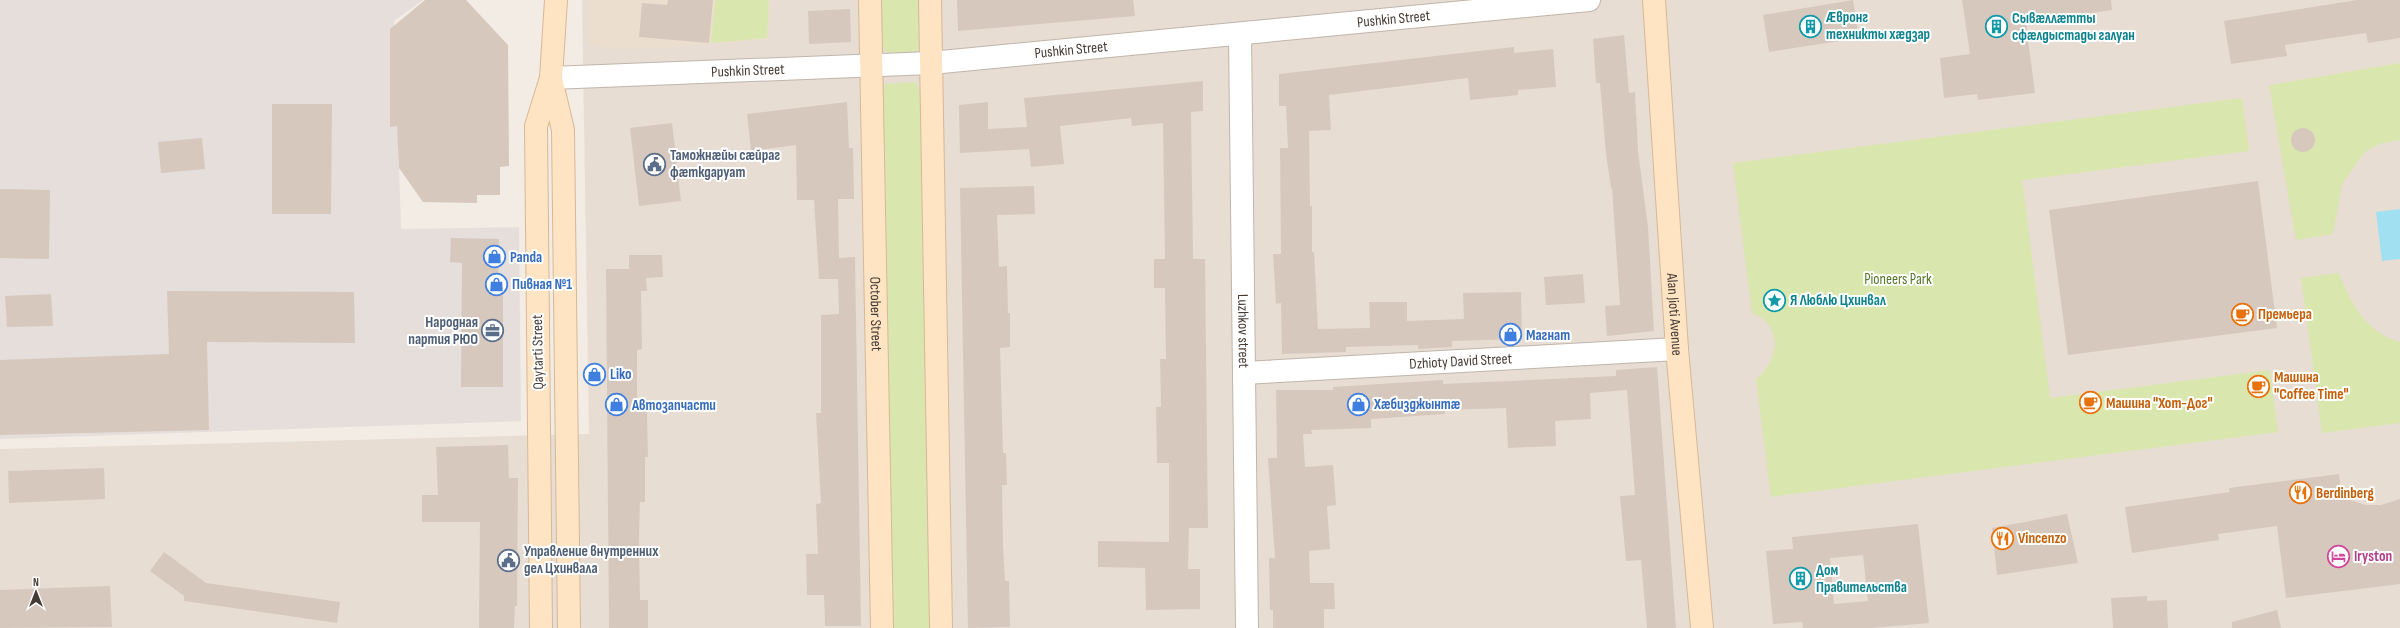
<svg xmlns="http://www.w3.org/2000/svg" width="2400" height="628" font-family="'Sofia Sans Condensed',sans-serif">
<style>
.residential{fill:#e7ddd3}
.industrial{fill:#e5deda}
.education{fill:#ecdecf}
.green{fill:#d9e7ae}
.water{fill:#a1e0f0}
.building{fill:#d7c8be;fill-rule:evenodd}
.lines{fill:none;stroke-linecap:round;stroke-linejoin:round}
.street-casing{stroke:#c1b5ab;stroke-width:24}
.secondary-casing{stroke:#d6b897;stroke-width:24}
.street{stroke:#fff;stroke-width:22}
.secondary{stroke:#fee4c3;stroke-width:22}
.labels{text-anchor:middle;dominant-baseline:central;stroke-width:4;stroke-linejoin:round;paint-order:stroke}
.culture-label{font-size:15px;font-weight:bold;fill:#0d838f;stroke:#fff;text-anchor:start}
.street-label{font-size:15px;fill:#453b35;stroke:#fff}
.service-label{font-size:15px;font-weight:bold;fill:#4e5e75;stroke:#fff;text-anchor:start}
.shop-label{font-size:15px;font-weight:bold;fill:#366cbe;stroke:#fff;text-anchor:start}
.park-label{font-size:15px;fill:#567728;stroke:#fff}
.food-label{font-size:15px;font-weight:bold;fill:#c56008;stroke:#fff;text-anchor:start}
.hotel-label{font-size:15px;font-weight:bold;fill:#b23c85;stroke:#fff;text-anchor:start}
</style>
<rect width="100%" height="100%" fill="#f3ece5"/>
<path class="residential" d="M 582,0 L 2400,0 L 2400,628 L 0,628 L 0,449 L 589,434 Z"/>
<path class="industrial" d="M 0,0 L 423,0 L 394,21 L 401,229 L 519,227 L 521,421 L 0,439 Z"/>
<path class="education" d="M 589,0 L 771,0 L 768,40 L 644,49 L 602,49 L 589,43 Z"/>
<path class="green" d="M 715,0 L 769,0 L 767,38 L 711,43 Z
M 879,0 L 920,0 L 921,38 L 918,51 L 887,53 L 880,42 Z
M 2400,63 L 2400,140 L 2379,144 L 2364,153 L 2342,184 L 2333,234 L 2296,240 L 2269,85 Z
M 916,82 L 922,95 L 932,628 L 890,628 L 881,94 L 885,84 Z
M 2242,98 L 2249,151 L 2022,180 L 2050,398 L 2270,370 L 2278,432 L 1771,497 L 1756,379 C 1780,362 1783,324 1752,313 L 1733,163 Z
M 2339,273 C 2351,303 2366,333 2400,342 L 2400,423 L 2322,433 L 2301,278 Z"/>
<path class="water" d="M 2400,209 L 2400,259 L 2382,261 L 2376,212 Z"/>
<path class="building" d="M 425,0 L 466,0 L 508,45 L 509,166 L 500,167 L 500,195 L 477,195 L 477,203 L 423,202 L 399,168 L 397,126 L 390,127 L 390,29 Z
M 668,0 L 713,0 L 709,43 L 639,37 L 642,3 L 667,5 Z
M 957,0 L 1133,0 L 1135,16 L 958,31 Z
M 1853,0 L 1859,38 L 1769,52 L 1763,15 Z
M 1962,0 L 2111,0 L 2112,10 L 2026,23 L 2035,93 L 1978,100 L 1977,94 L 1944,98 L 1940,58 L 1970,54 Z
M 2357,0 L 2400,0 L 2400,38 L 2368,43 L 2366,33 L 2285,45 L 2287,56 L 2231,64 L 2224,21 Z
M 850,9 L 851,42 L 809,44 L 808,11 Z
M 1624,35 L 1629,93 L 1635,92 L 1638,151 L 1648,227 L 1654,331 L 1607,336 L 1605,306 L 1620,305 L 1612,188 L 1611,188 L 1606,154 L 1600,83 L 1596,83 L 1593,39 Z
M 1514,47 L 1514,53 L 1553,49 L 1556,87 L 1518,90 L 1518,95 L 1470,100 L 1468,78 L 1329,95 L 1331,130 L 1309,131 L 1310,206 L 1312,206 L 1312,252 L 1314,252 L 1318,329 L 1370,328 L 1369,302 L 1407,302 L 1407,321 L 1464,319 L 1463,293 L 1521,292 L 1522,339 L 1452,341 L 1452,347 L 1418,349 L 1418,345 L 1346,347 L 1346,352 L 1282,354 L 1281,303 L 1276,304 L 1273,254 L 1281,254 L 1280,148 L 1288,148 L 1286,106 L 1279,106 L 1279,74 Z
M 1203,81 L 1203,111 L 1191,112 L 1193,259 L 1205,259 L 1208,528 L 1189,528 L 1188,569 L 1200,569 L 1200,609 L 1146,610 L 1145,568 L 1098,567 L 1098,541 L 1169,542 L 1169,463 L 1157,463 L 1156,407 L 1161,407 L 1160,359 L 1166,359 L 1165,288 L 1154,288 L 1154,259 L 1165,259 L 1163,123 L 1132,126 L 1131,118 L 1060,126 L 1064,164 L 1031,167 L 1029,149 L 960,153 L 959,105 L 988,102 L 988,129 L 1027,127 L 1024,98 Z
M 847,102 L 849,148 L 853,148 L 854,199 L 838,199 L 839,258 L 855,257 L 861,626 L 825,626 L 824,595 L 807,595 L 806,554 L 818,554 L 816,504 L 821,503 L 816,413 L 821,413 L 821,315 L 839,314 L 838,279 L 819,279 L 814,200 L 797,200 L 796,145 L 751,151 L 747,114 Z
M 272,104 L 332,104 L 331,214 L 272,214 Z
M 672,123 L 681,201 L 639,206 L 630,128 Z
M2291 140a12 12 0 1 1 24 0a12 12 0 1 1-24 0Z
M 202,138 L 205,169 L 161,173 L 158,142 Z
M 2258,181 L 2277,328 L 2068,355 L 2049,210 Z
M 1034,186 L 1035,214 L 997,215 L 999,267 L 1007,266 L 1008,313 L 1010,313 L 1010,347 L 1000,348 L 1003,453 L 1006,453 L 1007,485 L 1002,485 L 1003,546 L 1005,581 L 1009,581 L 1010,627 L 968,628 L 960,188 Z
M 0,189 L 50,190 L 49,259 L 0,258 Z
M 451,238 L 499,239 L 498,294 L 503,294 L 503,387 L 461,387 L 462,263 L 450,262 Z
M 629,255 L 662,255 L 663,277 L 646,278 L 647,291 L 641,291 L 642,349 L 637,350 L 637,411 L 647,411 L 648,457 L 645,457 L 645,502 L 640,502 L 639,540 L 640,600 L 648,600 L 648,628 L 609,628 L 606,269 L 629,269 Z
M 1583,274 L 1585,303 L 1546,305 L 1544,277 Z
M 167,291 L 354,292 L 355,343 L 207,342 L 209,430 L 0,435 L 0,360 L 169,354 Z
M 51,294 L 53,326 L 7,327 L 5,296 Z
M 1657,367 L 1676,628 L 1647,628 L 1641,560 L 1626,561 L 1620,496 L 1635,495 L 1627,390 L 1590,393 L 1591,419 L 1555,421 L 1556,446 L 1508,448 L 1506,408 L 1445,410 L 1445,414 L 1371,419 L 1371,428 L 1311,430 L 1312,434 L 1303,434 L 1305,467 L 1333,465 L 1336,505 L 1327,506 L 1330,549 L 1309,551 L 1310,583 L 1334,583 L 1335,609 L 1324,609 L 1324,628 L 1273,628 L 1273,610 L 1270,610 L 1269,558 L 1275,558 L 1268,458 L 1277,458 L 1276,390 L 1333,390 L 1333,387 L 1443,380 L 1443,384 L 1616,376 L 1616,370 Z
M 508,445 L 509,478 L 518,478 L 517,606 L 515,606 L 514,628 L 479,628 L 480,522 L 422,522 L 422,495 L 438,495 L 436,447 Z
M 104,468 L 105,499 L 9,503 L 8,471 Z
M 2339,474 L 2341,490 L 2351,500 L 2365,505 L 2381,505 L 2400,499 L 2400,584 L 2286,598 L 2277,526 L 2218,534 L 2219,540 L 2132,553 L 2125,507 L 2230,492 L 2229,488 Z
M 2067,514 L 2078,563 L 1997,575 L 1992,528 Z
M 1918,524 L 1929,623 L 1871,628 L 1803,628 L 1802,622 L 1773,624 L 1766,551 L 1793,549 L 1792,537 ZM 1863,555 L 1868,601 L 1834,604 L 1830,558 Z
M 164,552 L 206,583 L 340,602 L 337,623 L 184,601 L 184,596 L 150,571 Z
M 110,586 L 112,627 L 0,628 L 0,590 Z
M 2147,596 L 2147,601 L 2167,600 L 2168,628 L 2113,628 L 2111,598 Z
M 2277,610 L 2281,628 L 2232,628 L 2232,622 Z"/>
<g class="lines">
<defs>
<g id="street">
<path id="s1" d="M 1240,35 L 1247,628"/>
<path id="s2" d="M 551,78 L 931,63 L 1589,0"/>
<path id="s3" d="M 1244,373 L 1677,349"/>
</g>
<g id="secondary">
<path id="s4" d="M 870,0 L 882,628"/>
<path d="M 930,0 L 941,628"/>
<path id="s5" d="M 1654,0 L 1677,349 L 1702,628"/>
<path d="M 551,79 L 563,130 L 569,628"/>
<path d="M 541,628 L 536,126 L 551,78 L 556,0"/>
</g>
</defs>
<use href="#street" class="street-casing"/>
<use href="#secondary" class="secondary-casing"/>
<use href="#street" class="street"/>
<use href="#secondary" class="secondary"/>
</g>
<defs>
<symbol id="building-ring" viewBox="-11 -11 22 22"><circle r="9.5" fill="#fff" stroke="#0f9aa8" stroke-width="1.5"/><path d="M-4-6H4V6H1V3H-1V6H-4ZM-2.5-4.3h1.7v1.8h-1.7ZM.8-4.3h1.7v1.8H.8ZM-2.5-1h1.7V.8h-1.7ZM.8-1h1.7V.8H.8Z" fill="#0f9aa8"/></symbol>
<symbol id="civic-ring" viewBox="-11 -11 22 22"><circle r="9.5" fill="#fff" stroke="#5c6f8a" stroke-width="1.5"/><path d="M-.6-6.5H3V-4.5H.6V-3L4-1V1h2V6H-6V1h2V-1L-.6-3ZM-1.2 2.5V6h2.4V2.5Z" fill="#5c6f8a"/></symbol>
<symbol id="shop-ring" viewBox="-11 -11 22 22"><circle r="9.5" fill="#fff" stroke="#3f7fe0" stroke-width="1.5"/><path d="M-5-2.5h2.3a2.7 3.5 0 0 1 5.4 0H5L5.5 6h-11ZM-1.5-2.5h3a1.5 2.3 0 0 0-3 0Z" fill="#3f7fe0"/></symbol>
<symbol id="sight-ring" viewBox="-11 -11 22 22"><circle r="9.5" fill="#fff" stroke="#0f9aa8" stroke-width="1.5"/><path d="M0-6L1.8-2.2L6-1.7L2.9 1.2L3.7 5.4L0 3.3L-3.7 5.4L-2.9 1.2L-6-1.7L-1.8-2.2Z" fill="#0f9aa8"/></symbol>
<symbol id="cafe-ring" viewBox="-11 -11 22 22"><circle r="9.5" fill="#fff" stroke="#e8710a" stroke-width="1.5"/><path d="M-5.5-4.5H6V0H3Q3 3.5 0 3.5H-2.5Q-5.5 3.5-5.5 0ZM3-3.2v2h1.7v-2ZM-6 4.5H4V6H-6Z" fill="#e8710a"/></symbol>
<symbol id="office-ring" viewBox="-11 -11 22 22"><circle r="9.5" fill="#fff" stroke="#5c6f8a" stroke-width="1.5"/><path d="M-6-3h4V-5.5h4V-3h4V5H-6ZM-1-4.5V-3h2v-1.5ZM-6 0V1H6V0Z" fill="#5c6f8a"/></symbol>
<symbol id="restaurant-ring" viewBox="-11 -11 22 22"><circle r="9.5" fill="#fff" stroke="#e8710a" stroke-width="1.5"/><path d="M-5-6h1v4h1v-4h1v4h1v-4h1v5L-1.5 .5V6h-2V.5L-5-1ZM5-6V6H3V1.5H1.5Q1.5-4 5-6Z" fill="#e8710a"/></symbol>
<symbol id="hotel-ring" viewBox="-11 -11 22 22"><circle r="9.5" fill="#fff" stroke="#d1479c" stroke-width="1.5"/><path d="M-6-4.5h1.5V1H6V5H4.5V3h-9V5H-6ZM-4 0a1.8 1.8 0 1 1 3.6 0ZM.5 0V-2.5h3Q6-2.5 6 0Z" fill="#d1479c"/></symbol>
</defs>
<g fill-rule="evenodd">
<use href="#building-ring" x="1798" y="14" width="25" height="25"/>
<use href="#building-ring" x="1984" y="14" width="25" height="25"/>
<use href="#civic-ring" x="642" y="152" width="25" height="25"/>
<use href="#shop-ring" x="482" y="244" width="25" height="25"/>
<use href="#shop-ring" x="484" y="272" width="25" height="25"/>
<use href="#sight-ring" x="1762" y="288" width="25" height="25"/>
<use href="#cafe-ring" x="2230" y="302" width="25" height="25"/>
<use href="#office-ring" x="480" y="318" width="25" height="25"/>
<use href="#shop-ring" x="1498" y="322" width="25" height="25"/>
<use href="#shop-ring" x="582" y="362" width="25" height="25"/>
<use href="#cafe-ring" x="2246" y="374" width="25" height="25"/>
<use href="#cafe-ring" x="2078" y="390" width="25" height="25"/>
<use href="#shop-ring" x="1346" y="392" width="25" height="25"/>
<use href="#shop-ring" x="604" y="392" width="25" height="25"/>
<use href="#restaurant-ring" x="2288" y="480" width="25" height="25"/>
<use href="#restaurant-ring" x="1990" y="526" width="25" height="25"/>
<use href="#hotel-ring" x="2326" y="544" width="25" height="25"/>
<use href="#civic-ring" x="496" y="548" width="25" height="25"/>
<use href="#building-ring" x="1788" y="566" width="25" height="25"/>
</g>
<g class="labels">
<g class="culture-label">
<text x="1826" y="17">Æвpонг<tspan x="1826" dy="17">техникты хæдзар</tspan></text>
<text x="2012" y="18">Сывæллæтты<tspan x="2012" dy="17">сфæлдыстады галуан</tspan></text>
<text x="1790" y="300">Я Люблю Цхинвал</text>
<text x="1816" y="570">Дом<tspan x="1816" dy="17">Правительства</tspan></text>
</g>
<g class="street-label">
<text stroke="none"><textPath href="#s2" startOffset="845">Pushkin Street</textPath></text>
<text stroke="none"><textPath href="#s2" startOffset="521">Pushkin Street</textPath></text>
<text stroke="none"><textPath href="#s2" startOffset="197">Pushkin Street</textPath></text>
<text stroke="none"><textPath href="#s4" startOffset="314">October Street</textPath></text>
<text stroke="none"><textPath href="#s5" startOffset="315">Alan Jioti Avenue</textPath></text>
<text stroke="none"><textPath href="#s1" startOffset="296">Luzhkov street</textPath></text>
<text transform="translate(538 352) rotate(-91)">Qaytarti Street</text>
<text stroke="none"><textPath href="#s3" startOffset="217">Dzhioty David Street</textPath></text>
</g>
<g class="service-label">
<text x="670" y="155">Таможнæйы сæйраг<tspan x="670" dy="17">фæткдаруат</tspan></text>
<text x="478" y="322" text-anchor="end">Народная<tspan x="478" dy="17">партия РЮО</tspan></text>
<text x="524" y="551">Управление внутренних<tspan x="524" dy="17">дел Цхинвала</tspan></text>
</g>
<g class="shop-label">
<text x="510" y="257">Panda</text>
<text x="512" y="284">Пивная №1</text>
<text x="1526" y="335">Магнат</text>
<text x="610" y="374">Liko</text>
<text x="1374" y="404">Хæбизджынтæ</text>
<text x="632" y="405">Автозапчасти</text>
</g>
<g class="park-label">
<text x="1898" y="279">Pioneers Park</text>
</g>
<g class="food-label">
<text x="2258" y="314">Премьера</text>
<text x="2274" y="377">Машина<tspan x="2274" dy="17">"Coffee Time"</tspan></text>
<text x="2106" y="403">Машина "Хот-Дог"</text>
<text x="2316" y="493">Berdinberg</text>
<text x="2018" y="538">Vincenzo</text>
</g>
<g class="hotel-label">
<text x="2354" y="556">Iryston</text>
</g>
</g>
<g transform="translate(36 592)" stroke="#ffffff" stroke-width="3" paint-order="stroke">
<path d="M0-3L7 15L0 10L-7 15Z" fill="#453b35"/>
<text y="-6" font-size="11" font-weight="bold" text-anchor="middle" fill="#453b35">N</text>
</g>
</svg>
